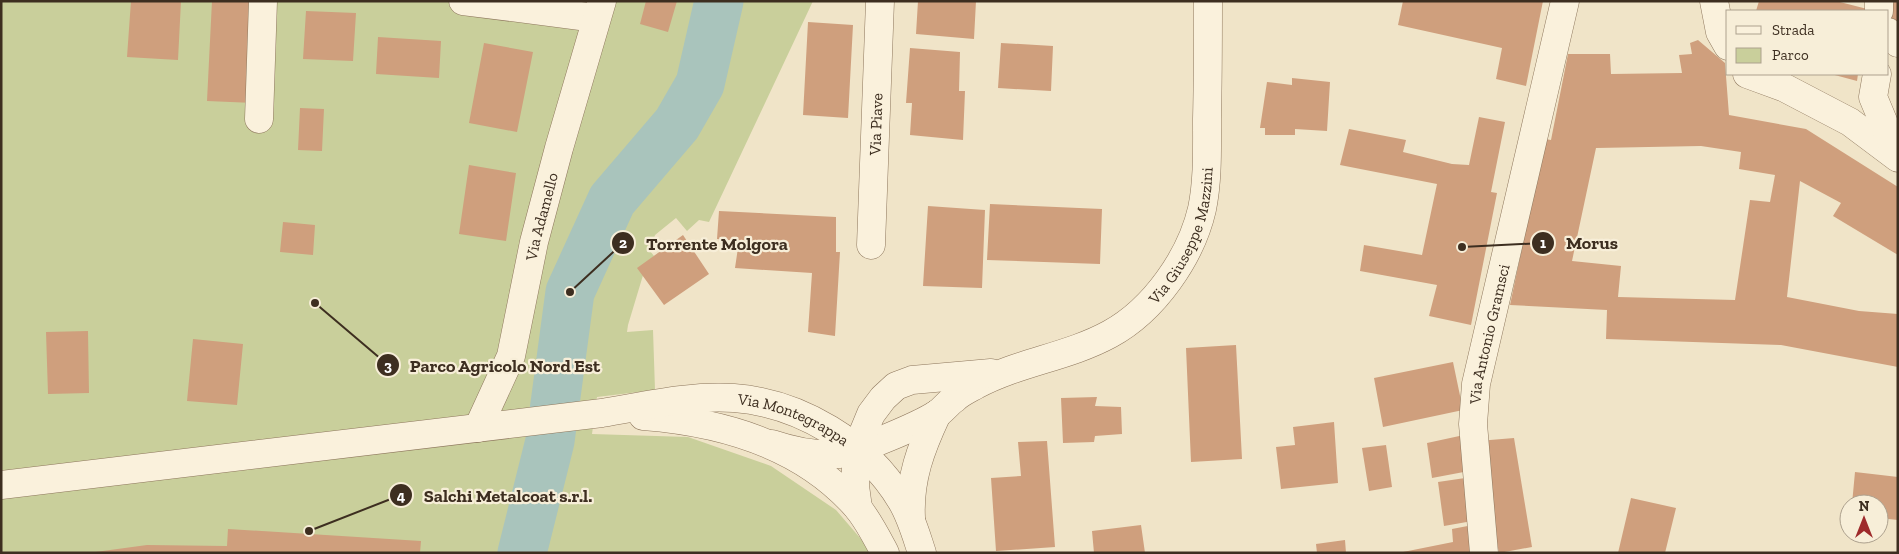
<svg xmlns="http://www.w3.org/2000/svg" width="1899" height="554" font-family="'Zilla Slab',serif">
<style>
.green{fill:#c9cf9b}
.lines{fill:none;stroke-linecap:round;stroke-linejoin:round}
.river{stroke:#a9c4bc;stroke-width:49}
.building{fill:#cf9f7d;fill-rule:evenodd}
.minor-casing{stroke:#8d765c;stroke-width:29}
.minor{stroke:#faf1dc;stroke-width:28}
.labels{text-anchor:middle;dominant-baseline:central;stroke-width:4.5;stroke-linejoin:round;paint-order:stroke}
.street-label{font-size:16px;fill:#3d2e20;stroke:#f7eed8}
.leader{fill:none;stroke:#3d2e20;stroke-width:2}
.callout-dot{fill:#3d2e20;stroke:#f7eed8;stroke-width:2}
.mark-label{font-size:15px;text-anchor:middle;font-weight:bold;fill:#fff}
.callout-label{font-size:18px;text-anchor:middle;font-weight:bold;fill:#3d2e20;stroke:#f7eed8;stroke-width:4.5;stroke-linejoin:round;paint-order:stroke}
</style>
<rect width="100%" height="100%" fill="#f0e4c8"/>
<path class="green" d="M 1,1 L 813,1 L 709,222 L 699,220 L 687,231 L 676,218 L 655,235 L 650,251 L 654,256 L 647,262 L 628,325 L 627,332 L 653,330 L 655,390 L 597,397 L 592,434 L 688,437 L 771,466 L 836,510 L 873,553 L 1,553 Z"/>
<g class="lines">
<path class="river" d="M 522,553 L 550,441 L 570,292 L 612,200 L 677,124 L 700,84 L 719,1"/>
</g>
<path class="building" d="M 131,1 L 181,1 L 178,60 L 127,57 Z
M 212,1 L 259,1 L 254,103 L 207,101 Z
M 646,1 L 677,1 L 668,32 L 640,24 Z
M 918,1 L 976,1 L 974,39 L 916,34 Z
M 1403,1 L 1543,1 L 1526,86 L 1496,79 L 1502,48 L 1398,25 Z
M 1759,1 L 1836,1 L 1875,11 L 1756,11 Z
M 1894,1 L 1898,1 L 1898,22 L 1888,19 Z
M 306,11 L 356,13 L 353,61 L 303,59 Z
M 808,22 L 853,25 L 848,118 L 803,115 Z
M 378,37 L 441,41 L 439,78 L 376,74 Z
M 1698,40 L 1725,63 L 1729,115 L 1806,129 L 1898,187 L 1898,255 L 1833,216 L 1841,203 L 1800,181 L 1787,297 L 1859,311 L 1898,314 L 1898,367 L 1781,345 L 1606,339 L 1607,310 L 1510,305 L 1545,139 L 1551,140 L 1568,54 L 1610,54 L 1611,74 L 1682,73 L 1679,55 L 1692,54 L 1690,43 ZM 1701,146 L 1741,152 L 1739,169 L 1775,175 L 1770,202 L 1750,200 L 1735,300 L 1618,297 L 1621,266 L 1572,261 L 1596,148 Z
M 484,43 L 533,52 L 517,132 L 469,123 Z
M 1001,43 L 1053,46 L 1051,91 L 998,88 Z
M 910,48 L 960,52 L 959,91 L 965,91 L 963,140 L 910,135 L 912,103 L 906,103 Z
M 1831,74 L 1858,74 L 1857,81 Z
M 1292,78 L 1330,82 L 1327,131 L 1295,129 L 1295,135 L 1265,135 L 1265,128 L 1260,128 L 1267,82 L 1292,85 Z
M 300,108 L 324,109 L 322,151 L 298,150 Z
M 1479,117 L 1505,122 L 1491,192 L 1497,193 L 1471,325 L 1429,316 L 1437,285 L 1360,271 L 1364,245 L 1422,255 L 1437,184 L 1340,165 L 1349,129 L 1406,140 L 1403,152 L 1452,164 L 1469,165 Z
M 469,165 L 516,173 L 506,241 L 459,234 Z
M 990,204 L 1102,209 L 1100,264 L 987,260 Z
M 928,206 L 985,210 L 982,288 L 923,286 Z
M 719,211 L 836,217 L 836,252 L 840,252 L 835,336 L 808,332 L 812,273 L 735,268 L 739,241 L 717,239 Z
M 283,222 L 315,225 L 313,255 L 280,252 Z
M 683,235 L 709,274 L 664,305 L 637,268 Z
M 88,331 L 89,393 L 48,394 L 46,332 Z
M 193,339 L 243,344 L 237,405 L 187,401 Z
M 1236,345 L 1242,459 L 1191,462 L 1186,348 Z
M 1453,362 L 1463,410 L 1383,427 L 1374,378 Z
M 1097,397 L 1095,406 L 1121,407 L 1122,434 L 1095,436 L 1094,442 L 1063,443 L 1061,398 Z
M 1334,422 L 1338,483 L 1281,489 L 1276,447 L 1295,445 L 1293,427 Z
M 1464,435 L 1469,471 L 1432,478 L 1427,443 Z
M 1514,438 L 1532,547 L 1499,553 L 1478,441 Z
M 1047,441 L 1055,547 L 996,551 L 991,478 L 1021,476 L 1018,442 Z
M 1386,445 L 1392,487 L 1369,491 L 1362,448 Z
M 1855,472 L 1898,477 L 1898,520 L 1879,518 L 1879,504 L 1852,504 Z
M 1472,477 L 1478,520 L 1444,526 L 1438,482 Z
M 1631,498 L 1676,508 L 1665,553 L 1618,553 Z
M 1478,524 L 1480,553 L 1398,553 L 1453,542 L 1452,529 Z
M 1141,525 L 1145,553 L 1094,553 L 1092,531 Z
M 228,529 L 421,541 L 420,553 L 88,553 L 147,545 L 227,546 Z
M 1345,540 L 1346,553 L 1317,553 L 1316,544 Z"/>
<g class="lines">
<defs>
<g id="minor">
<path d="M 463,1 L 596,18"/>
<path d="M 1714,1 L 1720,32 L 1728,46"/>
<path d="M 1879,1 L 1879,11"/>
<path d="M 1888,32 L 1898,43"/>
<path d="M 1747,74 L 1785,88 L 1850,122 L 1898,158"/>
<path d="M 1877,74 L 1873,97 L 1898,157"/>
<path d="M 259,119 L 263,1"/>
<path id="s1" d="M 871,245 L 880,1"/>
<path d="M 643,416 C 722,422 803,445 857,507 C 868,520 877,538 885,553"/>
<path id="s2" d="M 478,428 L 511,356 L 534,242 L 559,148 L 602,1"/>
<path id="s3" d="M 772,444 C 793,451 816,456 839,454 C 857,452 920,425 937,414 C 943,410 948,403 954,399 C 960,393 969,389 976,385 C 1019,362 1068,357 1110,334 C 1154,310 1191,257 1202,209 C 1208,180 1207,149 1207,119 C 1208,79 1208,40 1208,1"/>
<path id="s4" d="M 1,485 L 602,413 C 645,406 690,395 734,398 C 800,403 867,443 901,500 C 911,516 916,535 922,553"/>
<path d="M 858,508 L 855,486 L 857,448 L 871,414 L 883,398 L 896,386 L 912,380 L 991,373"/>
<path d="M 911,518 C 909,479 921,448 937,414"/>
<path id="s5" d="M 1484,553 L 1473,424 L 1476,384 L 1565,1"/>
</g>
</defs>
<use href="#minor" class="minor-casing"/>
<use href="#minor" class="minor"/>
</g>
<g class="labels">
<g class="street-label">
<text stroke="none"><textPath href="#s1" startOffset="121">Via Piave</textPath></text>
<text stroke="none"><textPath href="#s2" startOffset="222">Via Adamello</textPath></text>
<text stroke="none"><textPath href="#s3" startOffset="494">Via Giuseppe Mazzini</textPath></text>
<text stroke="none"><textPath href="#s5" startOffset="221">Via Antonio Gramsci</textPath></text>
<text stroke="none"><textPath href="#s4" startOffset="802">Via Montegrappa</textPath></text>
</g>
</g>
<path class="leader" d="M1462 247L1543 243M570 292L623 243M315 303L388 365M309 531L401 495"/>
<g class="callout-dot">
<circle cx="1462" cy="247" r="5"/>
<circle cx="570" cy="292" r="5"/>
<circle cx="315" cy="303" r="5"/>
<circle cx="309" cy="531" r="5"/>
<circle cx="1543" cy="243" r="12"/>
<circle cx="623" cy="243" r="12"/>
<circle cx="388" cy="365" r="12"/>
<circle cx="401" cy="495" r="12"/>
</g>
<g class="mark-label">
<text x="1543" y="248">1</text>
<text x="623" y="248">2</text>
<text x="388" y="371">3</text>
<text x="401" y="501">4</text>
</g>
<g class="callout-label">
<text x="1592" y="249">Morus</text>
<text x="717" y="250">Torrente Molgora</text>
<text x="505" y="372">Parco Agricolo Nord Est</text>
<text x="508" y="502">Salchi Metalcoat s.r.l.</text>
</g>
<rect width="1899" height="554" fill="none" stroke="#3d2e20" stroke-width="5"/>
<rect x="1726" y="10" width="162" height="65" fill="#f7eed8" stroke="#ada18e"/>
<rect x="1736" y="26" width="25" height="8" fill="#faf1dc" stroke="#ada18e"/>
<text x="1772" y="35" font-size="15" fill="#3d2e20">Strada</text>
<rect x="1736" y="48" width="25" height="15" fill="#c9cf9b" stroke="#ada18e"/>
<text x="1772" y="60" font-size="15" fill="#3d2e20">Parco</text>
<g transform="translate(1864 519)"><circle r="24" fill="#f7eed8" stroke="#ada18e"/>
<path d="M0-4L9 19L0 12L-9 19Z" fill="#9e2a2b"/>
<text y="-8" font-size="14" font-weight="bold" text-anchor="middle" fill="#3d2e20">N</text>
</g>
</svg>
